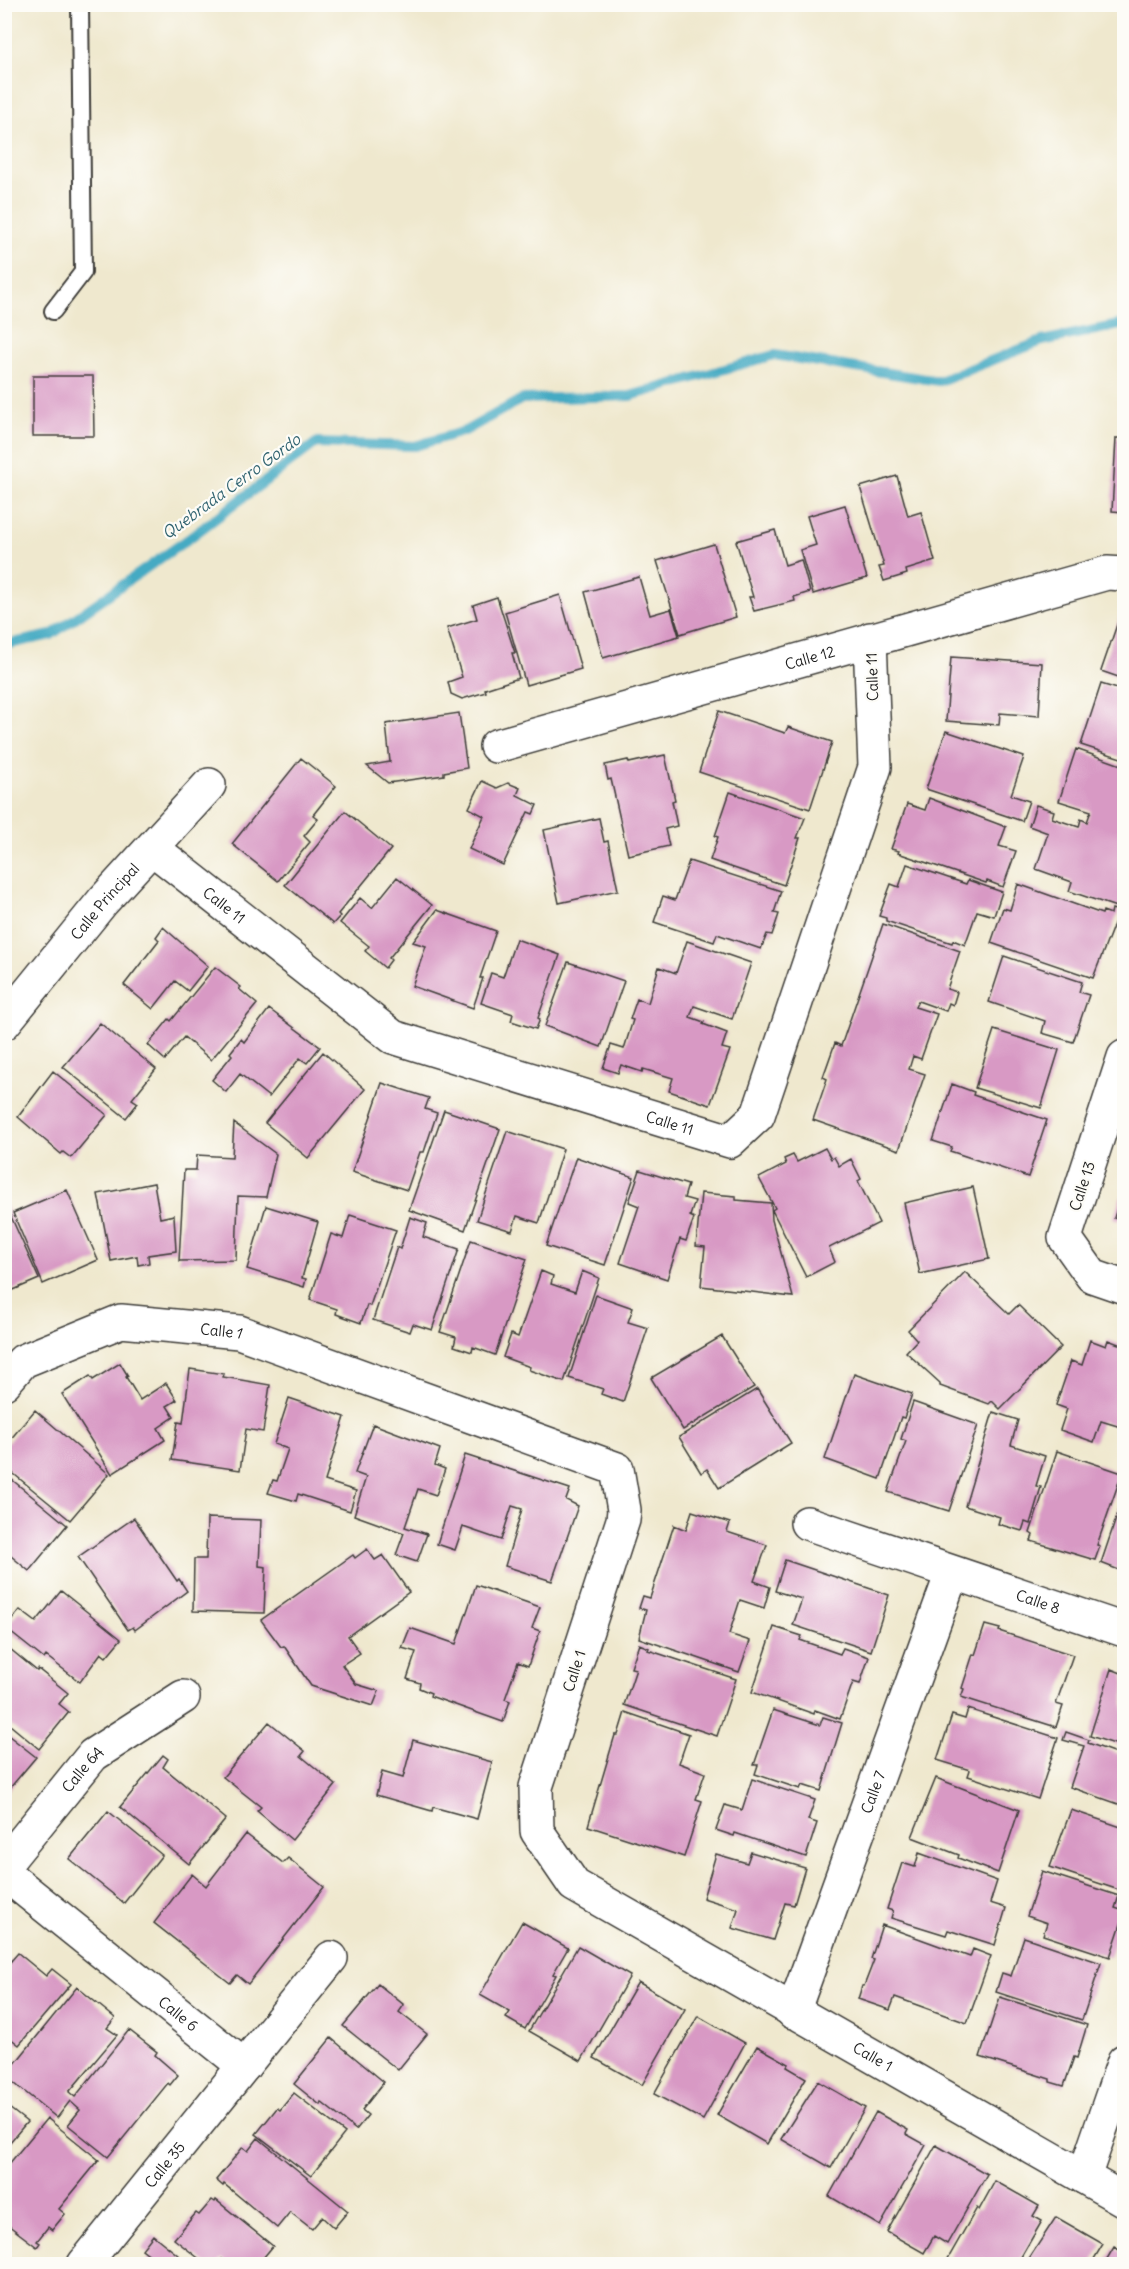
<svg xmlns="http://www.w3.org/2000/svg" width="1129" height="2269" font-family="Delius,sans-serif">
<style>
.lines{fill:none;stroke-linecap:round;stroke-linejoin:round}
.stream{stroke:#44aac3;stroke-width:10}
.building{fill:#d899c4}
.lane-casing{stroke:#3c3b37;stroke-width:20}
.street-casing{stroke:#3c3b37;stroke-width:36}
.lane{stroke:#fff;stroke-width:16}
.street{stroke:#fff;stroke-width:33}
.labels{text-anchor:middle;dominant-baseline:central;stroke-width:4.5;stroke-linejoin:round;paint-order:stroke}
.street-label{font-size:15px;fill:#1c1c1c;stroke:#fdfcf7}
.water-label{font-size:16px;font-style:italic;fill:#306370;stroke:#fdfcf7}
</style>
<rect width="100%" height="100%" fill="#fdfcf7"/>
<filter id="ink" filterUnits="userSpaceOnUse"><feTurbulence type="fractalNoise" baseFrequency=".0167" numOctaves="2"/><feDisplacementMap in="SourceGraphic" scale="12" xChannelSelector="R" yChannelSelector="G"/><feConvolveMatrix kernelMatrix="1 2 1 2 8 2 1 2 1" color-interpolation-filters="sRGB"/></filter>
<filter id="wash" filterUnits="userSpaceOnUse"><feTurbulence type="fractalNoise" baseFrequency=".008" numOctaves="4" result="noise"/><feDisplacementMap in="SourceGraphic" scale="24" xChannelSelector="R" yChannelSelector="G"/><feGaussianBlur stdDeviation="1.35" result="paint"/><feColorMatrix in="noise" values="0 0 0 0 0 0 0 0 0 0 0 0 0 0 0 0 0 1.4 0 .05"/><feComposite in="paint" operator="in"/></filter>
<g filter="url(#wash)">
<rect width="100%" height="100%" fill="#efe8ce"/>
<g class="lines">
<path class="stream" d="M 4,645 L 51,635 L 191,537 L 316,443 L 415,446 L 465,431 L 522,399 L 630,396 L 774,355 L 939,381 L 1042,341 L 1124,324"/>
</g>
<g id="blocks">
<path class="building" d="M 33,376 L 93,376 L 94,436 L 33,436 Z
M 1116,438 L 1124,438 L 1124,512 L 1112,511 Z
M 897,476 L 908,516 L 921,512 L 935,561 L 906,570 L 907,574 L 884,581 L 879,567 L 884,566 L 860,487 Z
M 845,505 L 867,578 L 813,594 L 800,550 L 816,545 L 807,516 Z
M 775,530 L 785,565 L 801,560 L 810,592 L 794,597 L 795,601 L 754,611 L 749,597 L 753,597 L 736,541 Z
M 714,544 L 736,617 L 680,634 L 657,561 Z
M 639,577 L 650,615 L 671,609 L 679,636 L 603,658 L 585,592 Z
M 560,595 L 581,669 L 526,685 L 505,612 Z
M 497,597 L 515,653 L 512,653 L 519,678 L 485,689 L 486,692 L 462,699 L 451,694 L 448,682 L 462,677 L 447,628 L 477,619 L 473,605 Z
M 1122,610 L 1124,611 L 1124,679 L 1101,671 Z
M 951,657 L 1042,663 L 1039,716 L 1000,713 L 999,725 L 946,721 Z
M 1101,684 L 1124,691 L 1124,759 L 1081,745 Z
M 719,711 L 785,733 L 788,727 L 832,742 L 810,809 L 699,772 Z
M 459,713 L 467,768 L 444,772 L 444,775 L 388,783 L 367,766 L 390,762 L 386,724 Z
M 946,731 L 1024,757 L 1011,795 L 1029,801 L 1022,821 L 926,789 Z
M 1076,749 L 1124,766 L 1124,902 L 1122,909 L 1069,891 L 1072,882 L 1036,869 L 1048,833 L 1029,826 L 1036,805 L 1054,811 L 1052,818 L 1079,827 L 1081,819 L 1087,822 L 1091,811 L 1059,801 Z
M 665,755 L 675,800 L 672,801 L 677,826 L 665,829 L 669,846 L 628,855 L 611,779 L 608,780 L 605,765 L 628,760 L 629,763 Z
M 301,758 L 336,786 L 313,815 L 318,819 L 304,836 L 310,842 L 278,881 L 232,844 Z
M 482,781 L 497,788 L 508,783 L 520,788 L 517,795 L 537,805 L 533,814 L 528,812 L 503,865 L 469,849 L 484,816 L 469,808 Z
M 730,792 L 805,818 L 797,838 L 800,838 L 784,885 L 710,860 L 718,837 L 715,836 Z
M 929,798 L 1006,827 L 999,846 L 1016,851 L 1003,887 L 987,881 L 986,883 L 898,853 L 899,851 L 891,849 L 907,804 L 925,810 Z
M 345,811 L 391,849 L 338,914 L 340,916 L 333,924 L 285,885 Z
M 599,818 L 604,842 L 608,841 L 618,890 L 559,903 L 544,830 Z
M 689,861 L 781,891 L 774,913 L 779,914 L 772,935 L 767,934 L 761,949 L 717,934 L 714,942 L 654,922 L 663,896 L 675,900 Z
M 907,864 L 966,884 L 968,880 L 1002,892 L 994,916 L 977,911 L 965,945 L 953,940 L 952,943 L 886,921 L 886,918 L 879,916 L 891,884 L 899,887 Z
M 397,877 L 432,905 L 389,958 L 391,960 L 385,968 L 365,951 L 369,946 L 340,923 L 360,898 L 372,908 Z
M 1018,884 L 1102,914 L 1103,911 L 1111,914 L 1112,909 L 1119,911 L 1093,978 L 991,943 L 1003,908 L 1010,910 Z
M 437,910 L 496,931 L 480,978 L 483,978 L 473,1008 L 412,986 L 426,946 L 413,942 Z
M 883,924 L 960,951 L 947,989 L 957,992 L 953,1005 L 949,1003 L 946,1011 L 918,1001 L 915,1007 L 937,1014 L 921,1059 L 913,1056 L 909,1069 L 925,1074 L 899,1150 L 813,1120 L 827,1079 L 823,1077 L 835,1043 L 841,1046 Z
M 163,927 L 208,966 L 188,991 L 175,981 L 153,1009 L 124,985 L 159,940 L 156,937 Z
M 516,939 L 560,955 L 538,1018 L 540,1019 L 536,1029 L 511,1021 L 513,1014 L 481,1003 L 491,973 L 503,977 Z
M 687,941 L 751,963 L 732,1019 L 694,1006 L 690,1017 L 704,1022 L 703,1024 L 727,1033 L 722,1048 L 730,1050 L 710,1105 L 669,1091 L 673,1078 L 643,1069 L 642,1072 L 621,1065 L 618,1073 L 603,1068 L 611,1045 L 624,1049 L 633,1020 L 630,1019 L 637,999 L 648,1003 L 659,967 L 676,973 Z
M 1004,956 L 1082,982 L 1079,992 L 1089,995 L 1073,1042 L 1042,1033 L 1045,1021 L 989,1002 Z
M 568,962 L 624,981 L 601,1047 L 545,1026 Z
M 215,967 L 241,987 L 239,989 L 257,1004 L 211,1060 L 184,1037 L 165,1060 L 148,1045 L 169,1019 L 171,1021 Z
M 269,1009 L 320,1047 L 307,1063 L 300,1058 L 269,1097 L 240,1074 L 226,1092 L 212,1080 L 232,1055 L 230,1053 L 241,1039 L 244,1042 Z
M 100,1023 L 156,1069 L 132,1099 L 138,1103 L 126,1118 L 63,1067 Z
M 994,1030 L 1059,1050 L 1041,1108 L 975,1088 Z
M 323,1052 L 365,1089 L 308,1158 L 265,1123 Z
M 53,1071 L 107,1115 L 71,1158 L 63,1152 L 61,1154 L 18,1117 Z
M 382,1083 L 429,1098 L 425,1109 L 437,1113 L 424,1152 L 420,1152 L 407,1190 L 352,1172 Z
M 952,1084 L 974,1092 L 973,1095 L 1047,1120 L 1028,1177 L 950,1151 L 952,1147 L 933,1141 Z
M 444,1110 L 500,1129 L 465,1230 L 409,1210 Z
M 234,1123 L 276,1154 L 266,1197 L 238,1196 L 236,1260 L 179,1261 L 184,1170 L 196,1170 L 197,1155 L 232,1157 Z
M 507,1131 L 563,1149 L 539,1223 L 517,1216 L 512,1231 L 477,1220 Z
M 825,1148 L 831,1159 L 834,1157 L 839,1166 L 851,1159 L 861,1179 L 858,1181 L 879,1223 L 829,1248 L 835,1262 L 806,1277 L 772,1210 L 775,1208 L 759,1178 L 786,1164 L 784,1159 L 793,1155 L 797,1162 Z
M 576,1157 L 634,1177 L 605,1265 L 546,1246 Z
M 640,1170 L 688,1185 L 684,1198 L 695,1201 L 690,1216 L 694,1218 L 686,1241 L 680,1239 L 667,1279 L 620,1263 L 639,1206 L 629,1202 Z
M 154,1183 L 160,1218 L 174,1215 L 176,1251 L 148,1255 L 149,1263 L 138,1265 L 137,1256 L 111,1261 L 98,1194 Z
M 973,1187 L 989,1259 L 920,1274 L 904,1203 Z
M 67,1190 L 98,1260 L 43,1284 L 13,1213 Z
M 701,1193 L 736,1196 L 736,1200 L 771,1203 L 772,1220 L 793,1297 L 701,1286 L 705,1247 L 696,1246 Z
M 1121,1196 L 1124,1197 L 1124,1222 L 1114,1218 Z
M 4,1201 L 39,1279 L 4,1294 Z
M 266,1206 L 318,1222 L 302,1278 L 306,1279 L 304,1287 L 247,1269 Z
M 350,1215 L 396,1230 L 370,1306 L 367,1305 L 361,1323 L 336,1314 L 337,1309 L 310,1300 L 331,1234 L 343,1238 Z
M 410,1217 L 427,1223 L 423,1237 L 459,1249 L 432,1330 L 413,1324 L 410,1332 L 373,1320 L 397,1247 L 400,1249 Z
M 471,1240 L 527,1259 L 495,1355 L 473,1347 L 472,1352 L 454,1346 L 456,1337 L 440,1332 Z
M 541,1271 L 553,1276 L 551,1284 L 575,1292 L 582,1271 L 599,1278 L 564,1382 L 529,1370 L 530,1367 L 503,1357 L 511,1334 L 518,1337 Z
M 965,1272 L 1009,1314 L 1018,1305 L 1061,1347 L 1000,1409 L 992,1401 L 989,1404 L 940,1386 L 940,1383 L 906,1352 L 917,1340 L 908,1330 Z
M 596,1295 L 633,1308 L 628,1322 L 648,1328 L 623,1402 L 601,1394 L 603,1389 L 569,1378 Z
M 722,1336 L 754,1387 L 683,1430 L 651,1378 Z
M 1090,1340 L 1106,1346 L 1108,1340 L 1124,1346 L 1124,1428 L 1101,1421 L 1094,1442 L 1060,1430 L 1067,1409 L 1056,1405 L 1071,1361 L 1082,1365 Z
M 120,1363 L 128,1376 L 126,1377 L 140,1400 L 166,1383 L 177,1400 L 167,1406 L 174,1417 L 158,1428 L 165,1440 L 112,1474 L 62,1394 L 90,1376 L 93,1380 Z
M 190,1369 L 224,1374 L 223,1377 L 270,1385 L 263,1432 L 246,1429 L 240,1470 L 172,1460 L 178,1422 L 183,1423 Z
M 854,1374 L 912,1394 L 904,1418 L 901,1417 L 880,1479 L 825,1459 Z
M 757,1389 L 791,1443 L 719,1488 L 707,1469 L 701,1473 L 679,1437 Z
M 289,1398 L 345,1417 L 325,1481 L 356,1491 L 350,1511 L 298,1494 L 296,1501 L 268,1493 L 273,1480 L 277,1481 L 288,1449 L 274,1444 Z
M 913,1402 L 978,1425 L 949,1511 L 888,1492 L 906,1441 L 901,1439 Z
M 35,1410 L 109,1474 L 70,1520 L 4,1466 L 4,1447 Z
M 993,1412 L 1018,1420 L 1011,1445 L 1045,1456 L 1036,1486 L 1041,1487 L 1030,1524 L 1025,1522 L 1022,1531 L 998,1524 L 1000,1517 L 965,1506 Z
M 373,1424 L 440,1449 L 435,1465 L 445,1469 L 436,1495 L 418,1489 L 405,1527 L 427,1534 L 417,1562 L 396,1555 L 404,1533 L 354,1515 L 366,1477 L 355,1473 Z
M 1057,1451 L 1122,1473 L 1097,1545 L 1100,1546 L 1095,1560 L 1031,1541 L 1033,1535 L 1030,1533 Z
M 465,1455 L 570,1489 L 566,1500 L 578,1506 L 552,1581 L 505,1566 L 522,1509 L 512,1506 L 501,1540 L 463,1527 L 455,1550 L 437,1544 Z
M 5,1474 L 67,1525 L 29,1571 L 5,1551 Z
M 1124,1495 L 1124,1572 L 1101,1563 Z
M 692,1511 L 730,1523 L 727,1532 L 767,1545 L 754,1581 L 770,1587 L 764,1608 L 740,1600 L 729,1634 L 750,1641 L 739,1672 L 639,1638 L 646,1610 L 639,1608 L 643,1596 L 650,1598 L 674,1525 L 686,1530 Z
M 134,1518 L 177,1581 L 179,1579 L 187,1591 L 135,1630 L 133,1627 L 128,1630 L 78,1557 Z
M 207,1518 L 261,1520 L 259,1566 L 266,1567 L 264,1613 L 193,1611 L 194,1559 L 206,1559 Z
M 367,1549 L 375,1560 L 383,1555 L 409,1592 L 348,1636 L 360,1653 L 342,1665 L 356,1684 L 379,1691 L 373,1706 L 311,1686 L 284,1646 L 281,1647 L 261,1620 L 353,1555 L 355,1558 Z
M 785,1560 L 889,1595 L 871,1651 L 793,1625 L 802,1599 L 775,1591 Z
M 476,1585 L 540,1607 L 532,1628 L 540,1631 L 528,1666 L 518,1662 L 505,1699 L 510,1701 L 503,1722 L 430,1696 L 431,1693 L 419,1688 L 420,1683 L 407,1679 L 416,1652 L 402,1648 L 410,1628 L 456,1644 Z
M 61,1591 L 121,1639 L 106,1657 L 101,1653 L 80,1682 L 46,1656 L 44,1659 L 5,1628 L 20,1610 L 36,1622 Z
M 985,1625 L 1000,1629 L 999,1631 L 1073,1655 L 1056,1704 L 1063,1706 L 1056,1727 L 961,1697 L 964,1689 L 962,1688 L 973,1654 L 975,1655 Z
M 774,1627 L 802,1636 L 800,1640 L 840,1654 L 843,1648 L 869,1657 L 860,1684 L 853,1682 L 840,1719 L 815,1710 L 814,1714 L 752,1692 Z
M 4,1644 L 37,1671 L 38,1669 L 68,1693 L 59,1704 L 69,1712 L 39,1749 L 4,1720 Z
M 639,1644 L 649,1648 L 648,1650 L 736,1679 L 717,1736 L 624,1705 L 636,1669 L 631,1668 Z
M 1111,1669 L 1124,1674 L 1124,1747 L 1090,1736 Z
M 968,1709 L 1058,1738 L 1038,1799 L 968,1776 L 970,1770 L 937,1760 L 952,1715 L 965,1719 Z
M 773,1710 L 820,1725 L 823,1717 L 842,1723 L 821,1791 L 802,1785 L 800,1789 L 755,1774 L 758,1765 L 754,1765 Z
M 625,1712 L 689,1734 L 679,1763 L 705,1773 L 696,1799 L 702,1801 L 684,1857 L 588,1826 L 615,1735 L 618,1735 Z
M 269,1722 L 305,1751 L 301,1756 L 336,1785 L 292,1840 L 257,1811 L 261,1807 L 223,1777 Z
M 4,1732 L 36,1757 L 4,1795 Z
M 1066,1732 L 1089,1740 L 1088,1743 L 1124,1756 L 1124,1806 L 1070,1787 L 1084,1746 L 1063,1740 Z
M 413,1740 L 492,1762 L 477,1819 L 433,1807 L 432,1811 L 376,1795 L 382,1772 L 403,1778 Z
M 163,1755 L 168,1759 L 163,1767 L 226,1819 L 189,1864 L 120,1807 Z
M 936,1778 L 1019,1810 L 998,1873 L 958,1858 L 959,1855 L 912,1837 Z
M 752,1779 L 815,1800 L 808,1820 L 817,1823 L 806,1857 L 735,1833 L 734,1836 L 716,1830 L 725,1805 L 742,1810 Z
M 1071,1810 L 1124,1828 L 1124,1874 L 1119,1890 L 1050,1867 Z
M 108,1811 L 162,1855 L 124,1903 L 69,1859 Z
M 246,1834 L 283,1863 L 288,1858 L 324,1887 L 248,1984 L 237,1975 L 230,1983 L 154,1923 L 192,1874 L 206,1886 Z
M 751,1852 L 805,1868 L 794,1905 L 785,1903 L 773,1940 L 732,1928 L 738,1909 L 703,1898 L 716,1854 L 747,1863 Z
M 919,1853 L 997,1881 L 990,1903 L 1006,1908 L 995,1945 L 948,1930 L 946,1935 L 891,1918 L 893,1911 L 887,1909 L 902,1863 L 915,1867 Z
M 1042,1871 L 1119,1896 L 1115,1908 L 1124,1911 L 1124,1915 L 1110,1957 L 1043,1935 L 1047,1923 L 1027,1916 Z
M 522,1922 L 568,1948 L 553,1974 L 556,1975 L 525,2029 L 506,2018 L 510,2012 L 480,1995 Z
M 882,1925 L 970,1957 L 973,1949 L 991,1956 L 967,2023 L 895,1997 L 890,2010 L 858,1999 L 862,1986 L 864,1986 L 874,1960 L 871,1959 Z
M 1024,1937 L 1101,1963 L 1082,2020 L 996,1992 L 1002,1973 L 1011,1976 Z
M 578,1946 L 630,1976 L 581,2061 L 529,2031 Z
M 18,1953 L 46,1976 L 52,1969 L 71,1984 L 19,2045 L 4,2033 L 4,1969 Z
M 638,1982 L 685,2009 L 642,2085 L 594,2058 Z
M 378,1984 L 404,2005 L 399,2012 L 427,2034 L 398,2070 L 343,2026 Z
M 77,1987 L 115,2018 L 107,2028 L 117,2035 L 69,2092 L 75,2097 L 129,2030 L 157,2052 L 155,2055 L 178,2075 L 170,2085 L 168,2083 L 108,2157 L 68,2125 L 80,2110 L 70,2101 L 57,2118 L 4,2075 L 4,2060 L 13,2066 Z
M 1000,1997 L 1087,2025 L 1077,2058 L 1074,2057 L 1064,2086 L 1050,2082 L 1050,2079 L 980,2057 Z
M 698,2016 L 745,2043 L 703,2120 L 654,2094 Z
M 331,2038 L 384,2082 L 362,2110 L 368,2115 L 356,2130 L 321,2102 L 320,2105 L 294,2084 Z
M 757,2046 L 789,2064 L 787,2067 L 806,2078 L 767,2144 L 717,2115 Z
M 818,2081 L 865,2108 L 831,2168 L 781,2139 Z
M 294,2093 L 345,2133 L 311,2176 L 256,2134 L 277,2108 L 280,2110 Z
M 4,2104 L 27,2122 L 4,2149 Z
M 876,2112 L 908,2130 L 906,2134 L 926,2145 L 880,2226 L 829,2196 Z
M 47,2118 L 99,2160 L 59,2209 L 65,2214 L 52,2230 L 48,2227 L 37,2241 L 40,2243 L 37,2247 L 4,2222 L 4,2170 Z
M 258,2138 L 348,2211 L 334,2228 L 322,2217 L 312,2229 L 290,2212 L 277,2228 L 224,2184 L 223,2186 L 216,2180 L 243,2147 L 248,2151 Z
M 936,2145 L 987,2174 L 947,2244 L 934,2236 L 924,2253 L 887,2232 Z
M 995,2181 L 1039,2206 L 1033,2216 L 1042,2221 L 1017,2264 L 945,2264 L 977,2208 L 979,2210 Z
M 212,2200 L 215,2202 L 216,2200 L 273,2246 L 258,2264 L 228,2264 L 222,2259 L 217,2264 L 206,2264 L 174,2239 L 196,2213 L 199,2215 Z
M 1056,2217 L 1103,2244 L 1091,2264 L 1030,2264 L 1026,2263 Z
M 153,2235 L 189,2264 L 144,2264 L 151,2256 L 142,2249 Z
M 1114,2247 L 1124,2253 L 1124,2264 L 1104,2264 Z"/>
</g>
</g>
<g filter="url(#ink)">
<use href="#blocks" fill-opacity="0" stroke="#3c3b37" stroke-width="1.5"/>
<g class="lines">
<defs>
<path id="lane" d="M 53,311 L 83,272 L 80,4"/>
<g id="street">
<path id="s1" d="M 496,746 L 1107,573 L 1124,574"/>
<path id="s2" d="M 152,848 L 393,1037 L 730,1141 L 758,1115 L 875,767 L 870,639"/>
<path id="s3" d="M 4,1023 L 103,901 L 209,785"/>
<path d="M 1124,1057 L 1065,1238 L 1092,1276 L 1124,1287"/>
<path id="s4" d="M 4,1383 L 23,1361 L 121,1321 L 239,1332 L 617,1469 L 624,1510 L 623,1520 L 536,1787 L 537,1831 L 574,1885 L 1124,2200"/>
<path id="s5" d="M 807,1523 L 1124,1630"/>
<path id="s6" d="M 4,1865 L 93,1755 L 183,1697"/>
<path id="s7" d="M 4,1873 L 244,2066"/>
<path id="s8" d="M 793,2012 L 952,1573"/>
<path d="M 1084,2177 L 1124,2061"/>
<path id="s9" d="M 84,2264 L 331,1958"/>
</g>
</defs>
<use href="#lane" class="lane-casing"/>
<use href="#street" class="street-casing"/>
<use href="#lane" class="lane"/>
<use href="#street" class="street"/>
</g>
</g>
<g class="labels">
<g class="street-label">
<text stroke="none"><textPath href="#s1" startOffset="326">Calle 12</textPath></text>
<text transform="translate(872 677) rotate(-92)">Calle 11</text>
<text stroke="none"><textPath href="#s3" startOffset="158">Calle Principal</textPath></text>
<text stroke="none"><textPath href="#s2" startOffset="92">Calle 11</textPath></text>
<text stroke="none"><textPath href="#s2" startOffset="596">Calle 11</textPath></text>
<text transform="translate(1082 1186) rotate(-72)">Calle 13</text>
<text stroke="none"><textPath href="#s4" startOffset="236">Calle 1</textPath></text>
<text stroke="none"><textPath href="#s5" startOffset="244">Calle 8</textPath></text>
<text transform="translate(574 1671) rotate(-72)">Calle 1</text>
<text stroke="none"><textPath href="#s6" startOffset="124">Calle 6A</textPath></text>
<text stroke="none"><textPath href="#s8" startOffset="234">Calle 7</textPath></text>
<text stroke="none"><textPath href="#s7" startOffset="224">Calle 6</textPath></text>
<text stroke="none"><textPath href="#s4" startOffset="1442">Calle 1</textPath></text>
<text stroke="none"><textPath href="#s9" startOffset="128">Calle 35</textPath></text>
</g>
<g class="water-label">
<text transform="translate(231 486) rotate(-36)">Quebrada Cerro Gordo</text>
</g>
</g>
<rect width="1129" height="2269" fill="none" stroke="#fdfcf7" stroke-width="24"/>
</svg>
